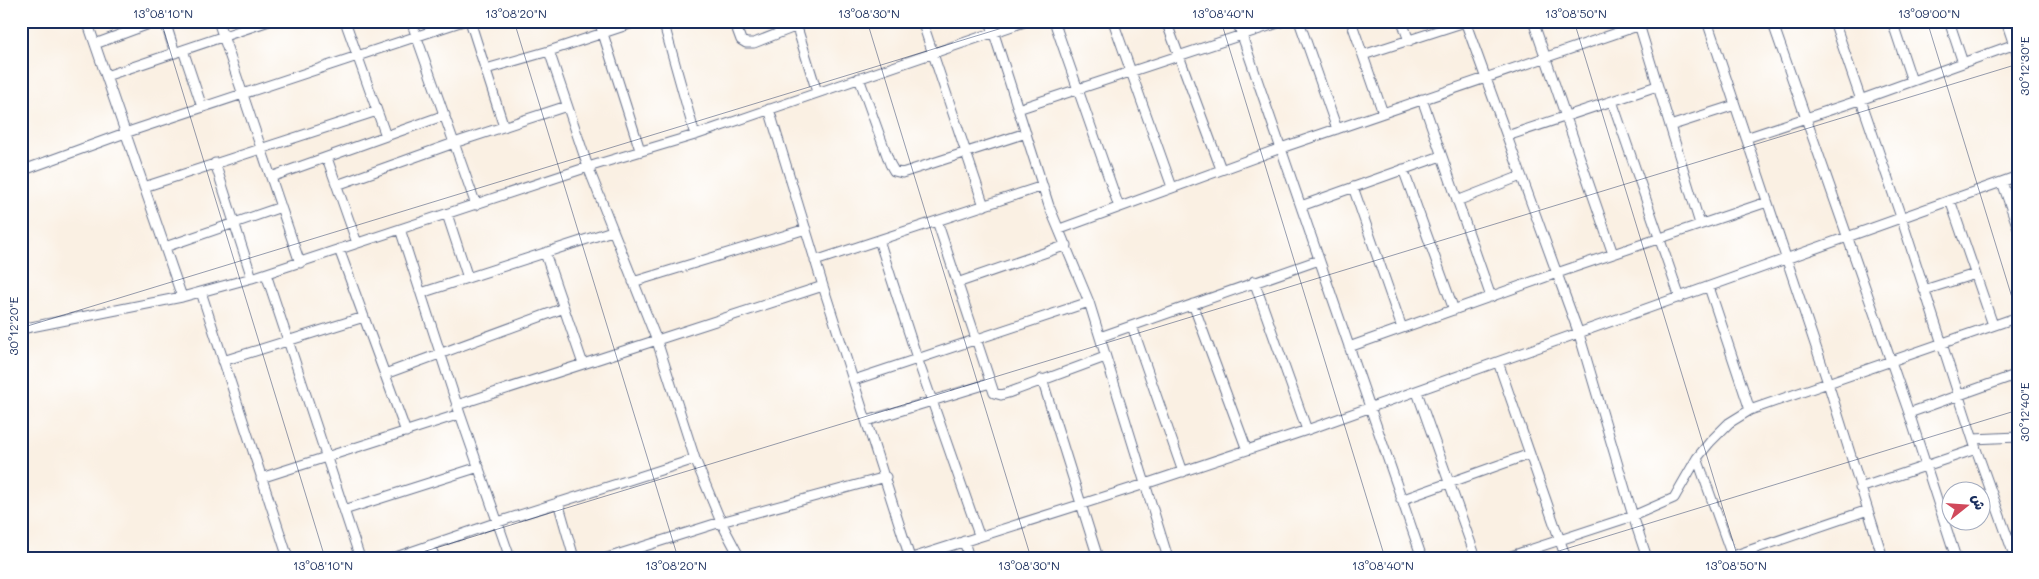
<svg xmlns="http://www.w3.org/2000/svg" width="2039" height="579" font-family="Mali,'Playpen Sans Arabic',sans-serif">
<style>
.lines{fill:none;stroke-linecap:round;stroke-linejoin:round}
.street-casing{stroke:#69738d;stroke-width:11}
.street{stroke:#fff;stroke-width:9}
.ticks{fill:none;stroke:#1b2f5e;stroke-width:1;stroke-opacity:0.45}
.neatline{fill:none;stroke:#1b2f5e;stroke-width:2}
.ticks-label{font-size:12px;text-anchor:middle;fill:#1b2f5e}
</style>
<rect width="100%" height="100%" fill="#fff"/>
<filter id="ink" filterUnits="userSpaceOnUse"><feTurbulence type="fractalNoise" baseFrequency=".02" numOctaves="2"/><feDisplacementMap in="SourceGraphic" scale="10" xChannelSelector="R" yChannelSelector="G"/><feConvolveMatrix kernelMatrix="1 2 1 2 8 2 1 2 1" color-interpolation-filters="sRGB"/></filter>
<filter id="wash" filterUnits="userSpaceOnUse"><feTurbulence type="fractalNoise" baseFrequency=".0096" numOctaves="4" result="noise"/><feDisplacementMap in="SourceGraphic" scale="20" xChannelSelector="R" yChannelSelector="G"/><feGaussianBlur stdDeviation="1.12" result="paint"/><feColorMatrix in="noise" values="0 0 0 0 0 0 0 0 0 0 0 0 0 0 0 0 0 1.4 0 .05"/><feComposite in="paint" operator="in"/></filter>
<g filter="url(#wash)">
<rect width="100%" height="100%" fill="#faf0e3"/>
</g>
<g filter="url(#ink)">
<g class="lines">
<defs>
<path id="street" d="M 87,21 L 182,297
M 165,21 L 175,53
M 218,21 L 300,263
M 345,21 L 386,136
M 411,21 L 476,205
M 470,21 L 504,127
M 599,21 L 640,150
M 663,21 L 695,135
M 734,21 L 741,40 L 746,43 L 754,43 L 810,21
M 795,21 L 817,92
M 922,21 L 984,206
M 990,21 L 1049,206 L 1089,302 L 1168,558
M 1054,21 L 1119,207
M 1113,21 L 1172,187
M 1166,21 L 1221,169
M 1237,21 L 1422,558
M 1299,21 L 1337,129
M 1351,21 L 1383,113
M 1402,21 L 1409,41
M 1465,21 L 1579,334 L 1633,516 L 1647,558
M 1533,21 L 1613,254
M 1638,21 L 1700,224
M 1707,21 L 1828,383 L 1883,558
M 1772,21 L 1909,413 L 1956,558
M 1834,21 L 1901,217 L 1976,449 L 2015,558
M 1892,21 L 1912,81
M 1949,21 L 1963,63
M 2006,21 L 2018,57
M 95,44 L 157,21
M 183,50 L 202,107
M 549,51 L 588,167 L 657,341 L 695,459 L 721,522 L 740,558
M 1363,55 L 1468,21
M 21,61 L 21,69
M 486,69 L 549,51 L 639,21
M 106,76 L 269,21
M 859,78 L 890,164 L 894,171 L 902,173 L 1026,133
M 1422,99 L 1491,297
M 1612,101 L 1680,298
M 769,109 L 823,286 L 910,558
M 1018,109 L 1284,21
M 1670,126 L 1735,105
M 1507,136 L 1657,86
M 1746,138 L 1860,100 L 2018,43
M 327,158 L 357,243
M 215,163 L 252,278
M 1403,169 L 1454,310
M 21,171 L 125,133 L 463,21
M 271,177 L 445,115
M 2002,182 L 2018,228
M 337,185 L 454,143 L 567,106
M 144,187 L 377,111
M 1353,187 L 1402,328
M 1950,200 L 1993,325
M 1457,201 L 1521,176
M 1301,206 L 1441,156
M 447,214 L 468,278
M 937,221 L 994,393 L 1001,395 L 1008,393 L 1105,357
M 400,229 L 460,414 L 510,558
M 1060,229 L 1281,148 L 1652,21
M 879,240 L 917,358 L 979,535
M 165,247 L 281,207
M 339,249 L 406,432
M 545,253 L 583,364
M 815,261 L 1043,186
M 266,274 L 360,558
M 1254,281 L 1307,430
M 633,282 L 806,229
M 957,283 L 1067,245
M 1709,287 L 1750,410
M 1924,290 L 1975,274
M 201,292 L 288,558
M 421,293 L 612,231
M 1193,304 L 1247,450
M 1132,326 L 1183,472
M 21,329 L 182,297 L 252,278 L 588,167 L 695,135 L 1027,21
M 1100,337 L 1319,260
M 1349,347 L 1557,273 L 1767,202
M 223,361 L 364,317
M 1498,362 L 1566,558
M 385,374 L 564,308
M 1042,379 L 1098,558
M 854,380 L 1089,302
M 1417,392 L 1476,558
M 457,405 L 823,286
M 1909,413 L 2018,374
M 867,421 L 990,383
M 1973,439 L 2018,437
M 1697,458 L 1732,556 L 1737,558
M 261,478 L 460,414
M 1860,488 L 1976,449
M 1401,500 L 1530,454
M 558,502 L 574,558
M 344,510 L 479,467
M 964,541 L 969,558
M 430,545 L 435,558
M 393,558 L 498,522 L 695,459
M 607,558 L 721,522 L 886,477
M 912,558 L 1145,484 L 1307,430 L 2018,176
M 1505,558 L 1633,516 L 1674,498 L 1697,458 L 1710,442 L 1729,423 L 1750,410 L 2018,317
M 1727,558 L 1868,510"/>
</defs>
<use href="#street" class="street-casing"/>
<use href="#street" class="street"/>
</g>
</g>
<path class="ticks" d="M 161,21 L 325,558M 514,21 L 678,558M 867,21 L 1031,558M 1221,21 L 1385,558M 1574,21 L 1738,558M 1927,21 L 2018,317M 21,328 L 1025,21M 403,558 L 2018,64M 1536,558 L 2018,410"/>
<rect width="2039" height="579" fill="none" stroke="#fff" stroke-width="55"/>
<g transform="translate(1966 506) rotate(73)"><circle r="24" fill="#ffffff" stroke="#a4acbf"/>
<path d="M0-4L9 19L0 12L-9 19Z" fill="#d1495b"/>
<text y="-8" font-size="14" font-weight="bold" text-anchor="middle" fill="#1b2f5e">ش</text>
</g>
<rect x="28" y="28" width="1984" height="524" class="neatline"/>
<g class="ticks-label">
<text x="163" y="18">13°08'10"N</text>
<text x="516" y="18">13°08'20"N</text>
<text x="869" y="18">13°08'30"N</text>
<text x="1223" y="18">13°08'40"N</text>
<text x="1576" y="18">13°08'50"N</text>
<text x="1929" y="18">13°09'00"N</text>
<text transform="translate(2025 66) rotate(-90)" y="4">30°12'30"E</text>
<text transform="translate(14 326) rotate(-90)" y="4">30°12'20"E</text>
<text transform="translate(2025 412) rotate(-90)" y="4">30°12'40"E</text>
<text x="323" y="570">13°08'10"N</text>
<text x="676" y="570">13°08'20"N</text>
<text x="1029" y="570">13°08'30"N</text>
<text x="1383" y="570">13°08'40"N</text>
<text x="1736" y="570">13°08'50"N</text>
</g>
</svg>
